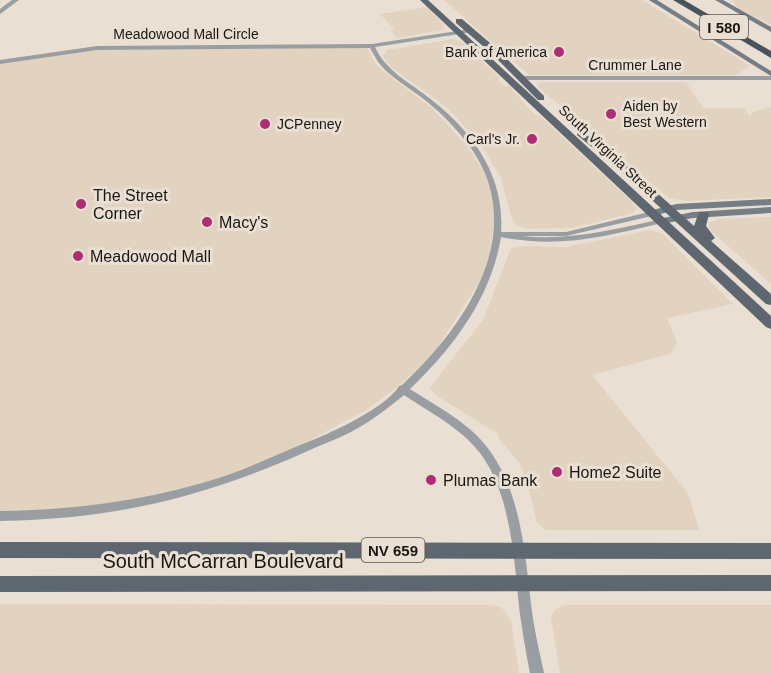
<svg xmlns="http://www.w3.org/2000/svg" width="771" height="673" font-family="Helvetica,sans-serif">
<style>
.built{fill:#e1d3bf}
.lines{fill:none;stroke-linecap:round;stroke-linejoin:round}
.minor{fill:#999ea3;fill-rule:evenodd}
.tertiary{fill:#999ea3;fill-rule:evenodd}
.secondary{fill:#767e85;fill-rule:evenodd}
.primary{fill:#5e676f;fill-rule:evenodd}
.motorway{fill:#49535d;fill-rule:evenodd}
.poi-dot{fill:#ae2b75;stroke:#e9dfd2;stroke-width:2}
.labels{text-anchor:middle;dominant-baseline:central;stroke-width:6;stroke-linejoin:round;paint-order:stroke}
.far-street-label{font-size:14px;fill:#1a1712;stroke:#e9dfd2}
.far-poi-label{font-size:14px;fill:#1a1712;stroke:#e9dfd2;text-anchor:end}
.shield{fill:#e9dfd2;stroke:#58534c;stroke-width:1.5}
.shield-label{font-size:15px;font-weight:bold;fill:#1a1712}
.poi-label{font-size:16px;fill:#1a1712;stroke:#e9dfd2;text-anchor:start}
.near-street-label{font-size:20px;fill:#1a1712;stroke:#e9dfd2}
</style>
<rect width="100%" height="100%" fill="#e9dfd2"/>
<path class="built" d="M 444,0 L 642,0 L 750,66 L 736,75 L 529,75 Z
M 732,0 L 771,0 L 771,25 L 737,7 Z
M 427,7 L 445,27 L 443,30 L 397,38 L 391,30 L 394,29 L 380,14 Z
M 454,39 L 460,41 L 481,60 L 499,77 L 498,80 L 504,86 L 509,86 L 534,114 L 539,115 L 631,201 L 636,208 L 633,213 L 571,228 L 526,229 L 513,223 L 501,178 L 481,145 L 449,109 L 391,67 L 383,56 L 387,50 Z
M 367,47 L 374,62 L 383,71 L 432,108 L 466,145 L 482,169 L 491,188 L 496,210 L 489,256 L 480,281 L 431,357 L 403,382 L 368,409 L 288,452 L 241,473 L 164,494 L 70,510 L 0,514 L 0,63 L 94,50 Z
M 543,82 L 686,82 L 703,108 L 744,108 L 750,117 L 751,114 L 756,111 L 771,107 L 771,197 L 687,201 L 669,198 L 537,86 L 538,83 Z
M 771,217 L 771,284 L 710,230 L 709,223 L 719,219 Z
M 650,230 L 663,234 L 733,304 L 667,318 L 677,342 L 670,354 L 592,375 L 688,493 L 699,530 L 546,530 L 537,523 L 528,485 L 519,462 L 498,438 L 498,434 L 437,396 L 430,388 L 484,318 L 511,248 L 524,246 L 565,247 Z
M 0,604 L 491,605 L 501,607 L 511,620 L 519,673 L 0,673 Z
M 563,605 L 771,605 L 771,673 L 560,673 L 551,618 L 554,611 Z"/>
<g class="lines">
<path class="minor" d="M 470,29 L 472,30 L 472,32 L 375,47 C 385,69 405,80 424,94 C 470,128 505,173 501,232 L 566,232 L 653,211 L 656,211 L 656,215 L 566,236 L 522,236 C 570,241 615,229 662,219 L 666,221 L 662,223 C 606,236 559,249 501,237 C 491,298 453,348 410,389 C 436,406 468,422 487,447 C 524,495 525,562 533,619 C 536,637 540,655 544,673 L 530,673 C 526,654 523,634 520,615 C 514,563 512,495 480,453 C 461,428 429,412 404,395 C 387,409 370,422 351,432 C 335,440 318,446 301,454 C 199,499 112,519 0,521 L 0,511 C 77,510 152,500 225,476 C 254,466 282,452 310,441 C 333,432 387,407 399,386 L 402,385 C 469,323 534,224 464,139 C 451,123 437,109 421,97 C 409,88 396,80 385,70 L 378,62 L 370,48 L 97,50 L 0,64 L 0,60 L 97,46 L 372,44 Z
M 771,76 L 771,80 L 521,80 L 518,78 L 521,76 Z"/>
<path class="tertiary" d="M 12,0 L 19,0 L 0,14 L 0,9 Z"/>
<path class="secondary" d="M 649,0 L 657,0 L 771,71 L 771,76 Z
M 715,0 L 723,0 L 771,27 L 771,32 Z
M 771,199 L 771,205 L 676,210 L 653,216 L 648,213 L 649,211 L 676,204 Z
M 771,207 L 771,213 L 693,218 L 662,224 L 657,221 L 658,219 L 693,212 Z"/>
<path class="primary" d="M 420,0 L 428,0 L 771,316 L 771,329 L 766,327 Z
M 456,19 L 462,19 L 497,49 L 544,96 L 544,100 L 538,100 L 491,53 L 456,23 Z
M 580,130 L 616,156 L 694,226 L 699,212 L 707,212 L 709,214 L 706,226 L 715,238 L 711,241 L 771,294 L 771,305 L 766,304 L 608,160 L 577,135 L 577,131 Z
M 0,542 L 771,543 L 771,559 L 0,558 Z
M 771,575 L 771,591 L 0,592 L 0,576 Z"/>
<path class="motorway" d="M 673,0 L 684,0 L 771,51 L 771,58 Z"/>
</g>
<g class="poi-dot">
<circle cx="559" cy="52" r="6"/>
<circle cx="611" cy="114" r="6"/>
<circle cx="265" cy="124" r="6"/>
<circle cx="532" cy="139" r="6"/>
<circle cx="81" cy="204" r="6"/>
<circle cx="207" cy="222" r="6"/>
<circle cx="78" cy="256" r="6"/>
<circle cx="557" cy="472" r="6"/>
<circle cx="431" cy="480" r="6"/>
</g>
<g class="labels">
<g class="far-street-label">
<text x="186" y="34">Meadowood Mall Circle</text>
<text x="635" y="65">Crummer Lane</text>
<text transform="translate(608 151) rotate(43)">South Virginia Street</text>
</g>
<g class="far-poi-label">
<text x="547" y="52">Bank of America</text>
<text x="623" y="106" text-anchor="start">Aiden by<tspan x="623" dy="16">Best Western</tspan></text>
<text x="277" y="124" text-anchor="start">JCPenney</text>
<text x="520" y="139">Carl's Jr.</text>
</g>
<g class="shield">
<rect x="700" y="15" width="48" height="24" rx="4.5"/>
<rect x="361.5" y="538" width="63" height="24" rx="4.5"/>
</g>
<g class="shield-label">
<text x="724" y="27">I 580</text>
<text x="393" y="550">NV 659</text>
</g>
<g class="poi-label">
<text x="93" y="195">The Street<tspan x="93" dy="18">Corner</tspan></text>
<text x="219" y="222">Macy's</text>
<text x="90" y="256">Meadowood Mall</text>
<text x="569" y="472">Home2 Suite</text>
<text x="443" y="480">Plumas Bank</text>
</g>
<g class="near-street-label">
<text x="223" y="561">South McCarran Boulevard</text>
</g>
</g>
</svg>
